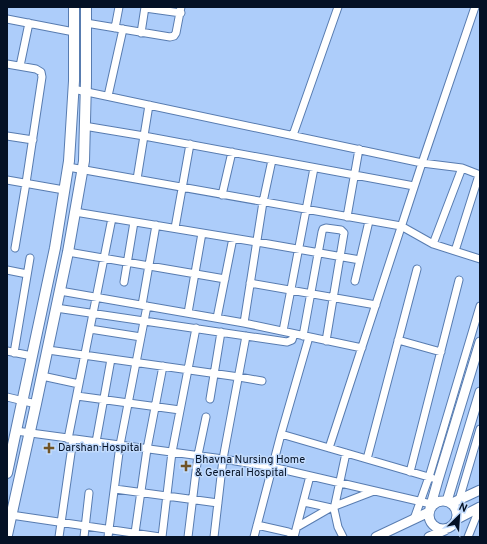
<svg xmlns="http://www.w3.org/2000/svg" width="487" height="544" font-family="Overpass,sans-serif">
<style>
.lines{fill:none;stroke-linecap:round;stroke-linejoin:round}
.minor-casing{stroke:#587cb0;stroke-width:9}
.tertiary-casing{stroke:#587cb0;stroke-width:11}
.secondary-casing{stroke:#587cb0;stroke-width:12}
.minor{stroke:#fff;stroke-width:7}
.tertiary{stroke:#fff;stroke-width:9}
.secondary{stroke:#fff;stroke-width:10}
.poi-dot{fill:#705427;stroke:#c1dafc;stroke-width:1.5}
.labels{text-anchor:middle;dominant-baseline:central;stroke-width:3;stroke-linejoin:round;paint-order:stroke}
.poi-label{font-size:11px;fill:#041125;stroke:#c1dafc;text-anchor:start}
</style>
<rect width="100%" height="100%" fill="#adcdfa"/>
<g class="lines">
<defs>
<path id="minor" d="M 145,8 L 181,13
M 7,19 L 74,32
M 86,23 L 170,37 L 174,36 L 176,33 L 181,7
M 115,28 L 119,7
M 141,33 L 145,7
M 7,64 L 36,69 L 41,72 L 42,77 L 26,183 L 15,248
M 20,66 L 29,23
M 73,89 L 422,163 L 462,168 L 480,175
M 108,96 L 123,29
M 84,126 L 144,136 L 414,186
M 293,135 L 338,7
M 7,136 L 33,140
M 68,167 L 401,226 L 433,244 L 480,259
M 137,179 L 149,105
M 7,180 L 64,190
M 222,195 L 232,152
M 75,212 L 257,242 L 360,260
M 347,217 L 359,149
M 175,228 L 190,144
M 433,244 L 462,168
M 455,251 L 479,175
M 68,252 L 225,279
M 7,270 L 27,274
M 355,281 L 369,221
M 124,282 L 134,222
M 250,283 L 376,305
M 60,291 L 244,323 L 362,348
M 142,305 L 156,225
M 56,308 L 287,342 L 292,340 L 294,334
M 188,313 L 202,233
M 217,318 L 233,238
M 244,323 L 263,202 L 272,160
M 90,329 L 141,337
M 283,331 L 314,168
M 303,336 L 322,232 L 323,229 L 326,228 L 341,230 L 344,233 L 326,341
M 398,340 L 441,352
M 48,350 L 239,377 L 262,381
M 7,351 L 32,356
M 14,353 L 30,258
M 42,376 L 79,384
M 77,396 L 180,410
M 7,397 L 36,404
M 210,399 L 221,332
M 16,431 L 223,459 L 272,467 L 431,504
M 281,434 L 432,478
M 68,439 L 112,218
M 96,442 L 111,359
M 329,448 L 422,163 L 475,7
M 367,459 L 417,269
M 410,472 L 459,280
M 115,489 L 218,503
M 459,500 L 480,429
M 304,502 L 331,508
M 335,506 L 374,491
M 11,515 L 160,537
M 414,519 L 429,477 L 480,306
M 257,525 L 288,532 L 292,534 L 294,537
M 297,527 L 330,508
M 135,533 L 147,449 L 163,366
M 59,537 L 73,439
M 84,537 L 89,493
M 108,537 L 120,445 L 147,306
M 162,537 L 172,452 L 196,328
M 188,537 L 198,455 L 206,417
M 214,537 L 223,459 L 246,336
M 254,537 L 281,434 L 309,337
M 294,537 L 310,476
M 343,537 L 338,527 L 334,509 L 346,453
M 468,537 L 480,507"/>
<path id="tertiary" d="M429 515a14 14 0 1 1 28 0a14 14 0 1 1-28 0Z
M 447,501 L 480,392
M 452,503 L 480,490
M 457,519 L 480,507
M 376,537 L 429,512 L 438,480 L 480,342
M 429,537 L 445,530"/>
<path id="secondary" d="M 7,473 L 55,248 L 69,161 L 74,81 L 74,7
M 7,535 L 36,404 L 68,252 L 84,161 L 86,81 L 86,7"/>
</defs>
<use href="#minor" class="minor-casing"/>
<use href="#tertiary" class="tertiary-casing"/>
<use href="#secondary" class="secondary-casing"/>
<use href="#minor" class="minor"/>
<use href="#tertiary" class="tertiary"/>
<use href="#secondary" class="secondary"/>
</g>
<g class="poi-dot">
<path d="M47 442h4v4h4v4h-4v4h-4v-4h-4v-4h4z"/>
<path d="M184 460h4v4h4v4h-4v4h-4v-4h-4v-4h4z"/>
</g>
<g class="labels">
<g class="poi-label">
<text x="58" y="448">Darshan Hospital</text>
<text x="195" y="460">Bhavna Nursing Home<tspan x="195" dy="13">&amp; General Hospital</tspan></text>
</g>
</g>
<rect width="487" height="544" fill="none" stroke="#041125" stroke-width="16"/>
<g transform="translate(459 516) rotate(25)" stroke="#c1dafc" stroke-width="3" paint-order="stroke">
<path d="M0-3L7 15L0 10L-7 15Z" fill="#041125"/>
<text y="-6" font-size="11" font-weight="bold" text-anchor="middle" fill="#041125">N</text>
</g>
</svg>
